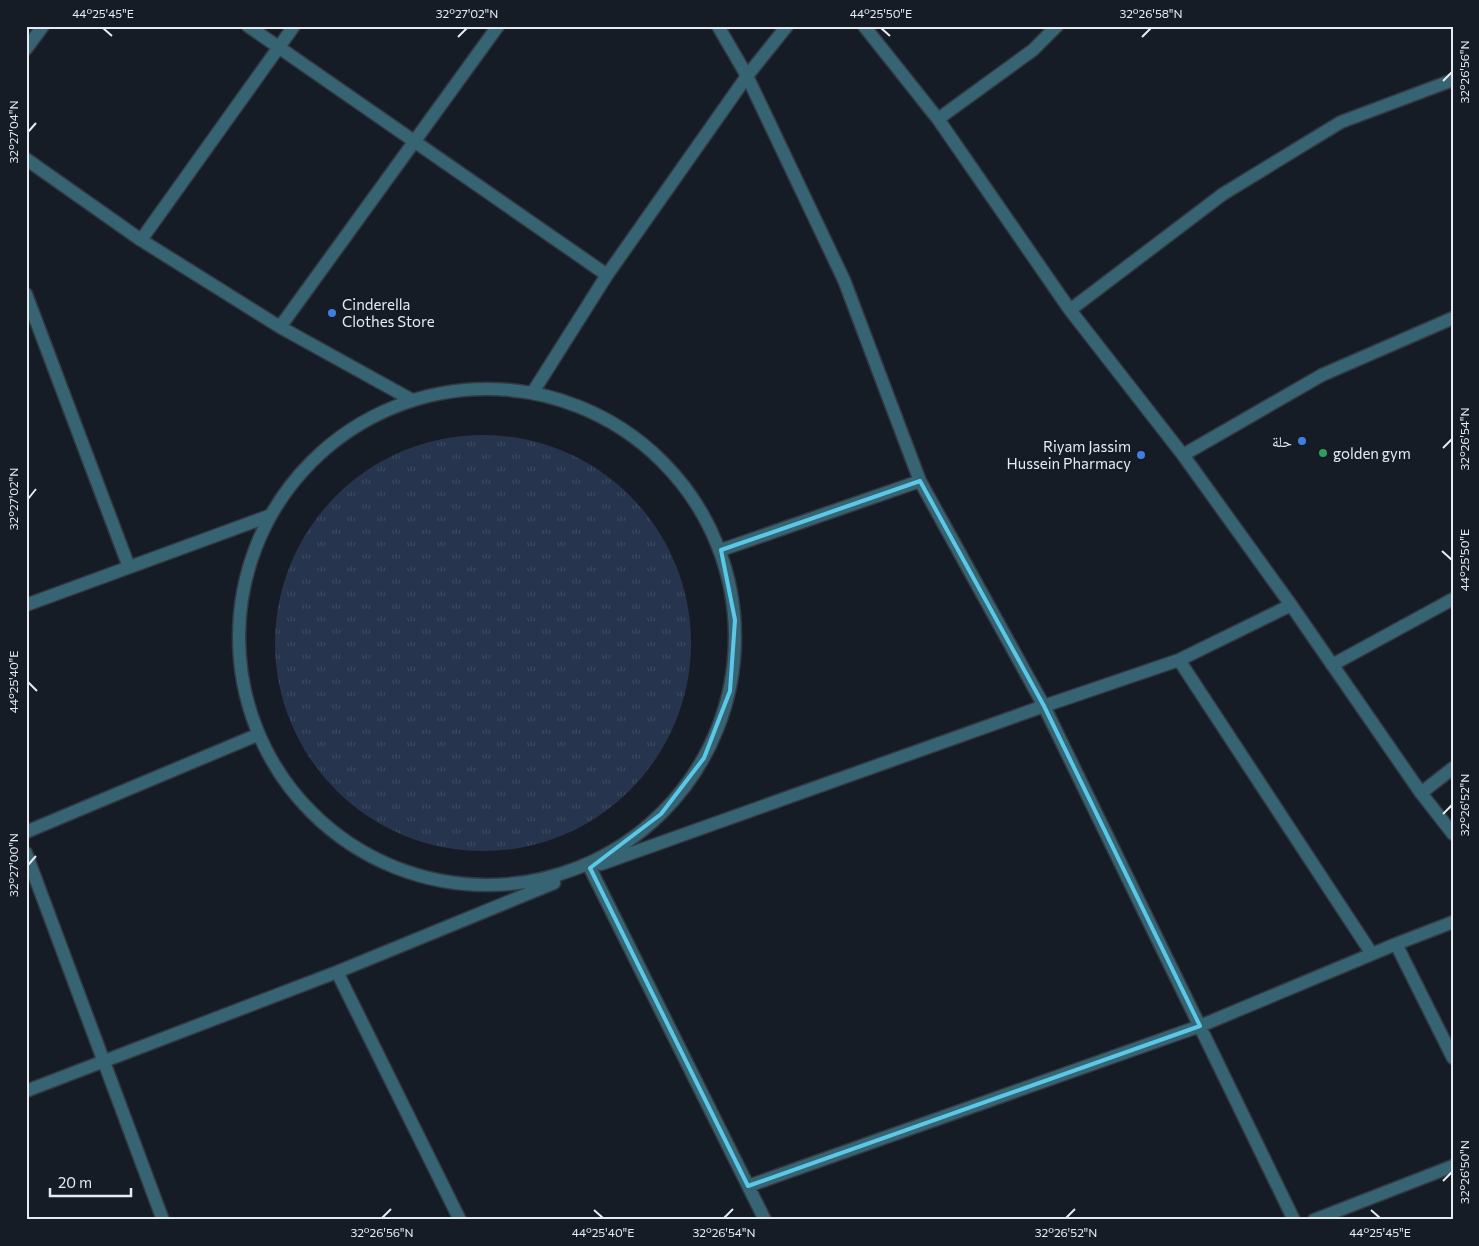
<svg xmlns="http://www.w3.org/2000/svg" width="1479" height="1246" font-family="Commissioner,'Noto Naskh Arabic',sans-serif">
<style>
.park{fill:url(#park-tufts)}
.lines{fill:none;stroke-linecap:round;stroke-linejoin:round}
.minor-casing{stroke:#333942;stroke-width:15}
.minor{stroke:#366473;stroke-width:12}
.marked{fill:none;stroke:#5bc8e7;stroke-width:4;stroke-linejoin:round}
.ticks{fill:none;stroke:#e6eaf1;stroke-width:2}
.shop-dot{fill:#3f7fe0;stroke:#161c26;stroke-width:2}
.leisure-dot{fill:#2e9e5b;stroke:#161c26;stroke-width:2}
.labels{text-anchor:middle;dominant-baseline:central;stroke-width:4.5;stroke-linejoin:round;paint-order:stroke}
.poi-label{font-size:15px;fill:#e6eaf1;stroke:#161c26;text-anchor:start}
.neatline{fill:none;stroke:#e6eaf1;stroke-width:2}
.ticks-label{font-size:12px;text-anchor:middle;fill:#e6eaf1}
</style>
<defs>
<pattern id="park-tufts" width="24" height="20" patternUnits="userSpaceOnUse" patternTransform="scale(1.25)"><rect width="24" height="20" fill="#26354d"/><path d="M3 7l-1-3M5 7V3M7 7l1-3M15 17l-1-3M17 17v-4M19 17l1-3" fill="none" stroke="#3b495e"/></pattern>
</defs>
<rect width="100%" height="100%" fill="#161c26"/>
<path class="park" d="M275 643a208 208 0 1 1 416 0a208 208 0 1 1-416 0Z"/>
<g class="lines">
<defs>
<path id="minor" d="M 248,26 L 607,275
M 718,26 L 747,76 L 844,280 L 920,481 L 1044,706 L 1294,1220
M 864,26 L 938,119 L 1070,310 L 1183,455 L 1291,605 L 1421,793 L 1453,834
M 26,49 L 43,26
M 938,119 L 1033,50 L 1057,26
M 26,159 L 141,240 L 280,327 L 412,400
M 141,240 L 294,26
M 26,294 L 129,567
M 1070,310 L 1223,194 L 1341,122 L 1453,80
M 280,327 L 498,26
M239 637a248 248 0 1 1 496 0a248 248 0 1 1-496 0Z
M 533,392 L 607,275 L 747,76 L 787,26
M 1183,455 L 1322,375 L 1453,318
M 721,550 L 920,481
M 26,605 L 269,516
M 1179,660 L 1372,954
M 1332,665 L 1453,599
M 1421,793 L 1453,768
M 26,832 L 257,735
M 26,853 L 163,1220
M 601,864 L 1044,706 L 1179,660 L 1291,605
M 590,868 L 765,1220
M 1396,944 L 1453,1058
M 337,972 L 460,1220
M 26,1091 L 337,972 L 554,883
M 748,1186 L 1200,1026 L 1396,944 L 1453,922
M 1314,1220 L 1453,1166"/>
</defs>
<use href="#minor" class="minor-casing"/>
<use href="#minor" class="minor"/>
</g>
<path class="marked" d="M 920,481 L 1044,706 L 1200,1026 L 748,1186 L 590,868 L 661,814 L 704,758 L 730,691 L 735,620 L 721,550 Z"/>
<path class="ticks" d="M 103,28 L 112,36M 881,28 L 890,36M 458,37 L 467,28M 1142,37 L 1151,28M 1443,81 L 1452,72M 28,132 L 36,123M 1443,448 L 1452,439M 28,499 L 36,489M 1442,551 L 1452,560M 28,682 L 37,691M 1443,814 L 1452,805M 28,865 L 36,856M 1443,1181 L 1452,1172M 594,1210 L 603,1218M 1371,1210 L 1380,1218M 382,1218 L 391,1209M 724,1218 L 733,1209M 1066,1218 L 1075,1209"/>
<g class="shop-dot">
<circle cx="332" cy="313" r="5"/>
<circle cx="1302" cy="441" r="5"/>
<circle cx="1141" cy="455" r="5"/>
</g>
<circle class="leisure-dot" cx="1323" cy="453" r="5"/>
<g class="labels">
<g class="poi-label">
<text x="342" y="304">Cinderella<tspan x="342" dy="17">Clothes Store</tspan></text>
<text x="1292" y="441" text-anchor="end">حلة</text>
<text x="1131" y="446" text-anchor="end">Riyam Jassim<tspan x="1131" dy="17">Hussein Pharmacy</tspan></text>
<text x="1333" y="453">golden gym</text>
</g>
</g>
<rect width="1479" height="1246" fill="none" stroke="#161c26" stroke-width="55"/>
<path d="M50 1188v8h81v-8" fill="none" stroke="#e6eaf1" stroke-width="2.5"/>
<text x="58" y="1188" font-size="15" fill="#e6eaf1" stroke="#161c26" stroke-width="4" paint-order="stroke">20 m</text>
<rect x="28" y="28" width="1424" height="1190" class="neatline"/>
<g class="ticks-label">
<text x="103" y="18">44°25'45"E</text>
<text x="467" y="18">32°27'02"N</text>
<text x="881" y="18">44°25'50"E</text>
<text x="1151" y="18">32°26'58"N</text>
<text transform="translate(1465 72) rotate(-90)" y="4">32°26'56"N</text>
<text transform="translate(14 132) rotate(-90)" y="4">32°27'04"N</text>
<text transform="translate(1465 439) rotate(-90)" y="4">32°26'54"N</text>
<text transform="translate(14 499) rotate(-90)" y="4">32°27'02"N</text>
<text transform="translate(1465 560) rotate(-90)" y="4">44°25'50"E</text>
<text transform="translate(14 682) rotate(-90)" y="4">44°25'40"E</text>
<text transform="translate(1465 805) rotate(-90)" y="4">32°26'52"N</text>
<text transform="translate(14 865) rotate(-90)" y="4">32°27'00"N</text>
<text transform="translate(1465 1172) rotate(-90)" y="4">32°26'50"N</text>
<text x="382" y="1237">32°26'56"N</text>
<text x="603" y="1237">44°25'40"E</text>
<text x="724" y="1237">32°26'54"N</text>
<text x="1066" y="1237">32°26'52"N</text>
<text x="1380" y="1237">44°25'45"E</text>
</g>
</svg>
